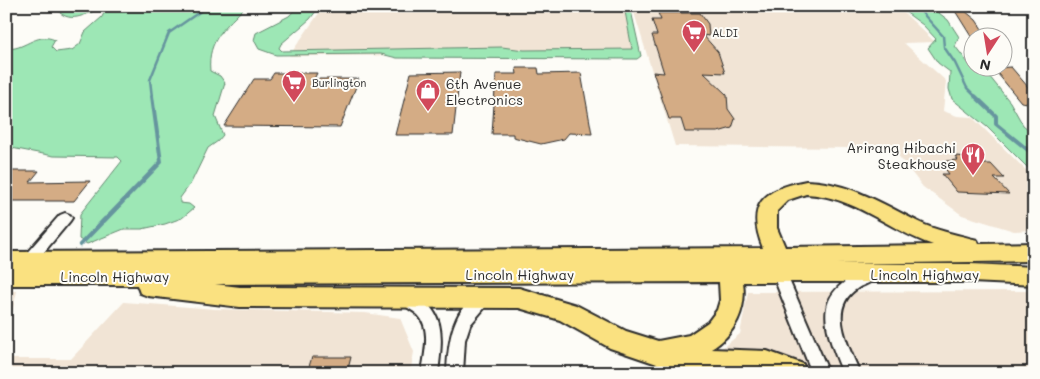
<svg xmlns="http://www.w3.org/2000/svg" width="1040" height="379" font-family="Mali,sans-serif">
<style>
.built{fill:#f1e4d5}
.green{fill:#9de7b5;stroke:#648970}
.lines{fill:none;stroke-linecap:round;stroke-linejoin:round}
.stream-far2{stroke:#66959e;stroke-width:2.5}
.stream-far1{stroke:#66959e;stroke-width:4}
.stream{stroke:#66959e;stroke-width:4.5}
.building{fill:#d4ac85;stroke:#2b2b2b}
.street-casing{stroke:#2b2b2b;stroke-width:4}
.secondary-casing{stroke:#2b2b2b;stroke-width:3}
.primary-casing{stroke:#2b2b2b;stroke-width:4}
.street{fill:#fdfcf7;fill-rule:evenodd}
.secondary{fill:#fdfcf7;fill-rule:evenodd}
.primary{fill:#fae180;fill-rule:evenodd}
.labels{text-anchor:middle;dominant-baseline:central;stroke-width:4;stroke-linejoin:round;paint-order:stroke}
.far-poi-label{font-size:11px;fill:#2b2b2b;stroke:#fdfcf7;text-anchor:start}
.poi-label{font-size:14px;fill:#2b2b2b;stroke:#fdfcf7;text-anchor:start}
.street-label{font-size:14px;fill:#2b2b2b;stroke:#fdfcf7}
</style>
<rect width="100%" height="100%" fill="#fdfcf7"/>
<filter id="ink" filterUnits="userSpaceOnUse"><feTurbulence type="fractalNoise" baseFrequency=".02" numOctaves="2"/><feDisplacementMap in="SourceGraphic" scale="10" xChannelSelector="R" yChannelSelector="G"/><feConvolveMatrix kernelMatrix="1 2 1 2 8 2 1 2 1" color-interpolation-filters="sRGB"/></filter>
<g filter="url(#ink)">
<path class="built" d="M 324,6 L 627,6 L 636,54 L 289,56 Z
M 632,6 L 871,6 L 877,10 L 901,10 L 935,42 L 904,43 L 946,81 L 943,111 L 957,116 L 972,117 L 1034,178 L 1034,230 L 1014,231 L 962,215 L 923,187 L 889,144 L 848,148 L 675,146 Z
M 6,291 L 17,291 L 6,337 Z
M 1034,291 L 1034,373 L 690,373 L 740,334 L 748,292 Z
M 124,302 L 215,309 L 365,313 L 400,318 L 414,352 L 410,373 L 6,373 L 6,359 L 71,359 Z"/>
<path class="green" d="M 53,6 L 246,6 C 226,27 207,39 210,71 L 220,76 L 225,83 L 215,116 L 223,135 L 218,141 L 208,148 L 191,183 L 180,198 L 180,203 L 189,204 L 194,208 L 182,218 L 165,224 L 142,229 L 124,229 L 87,244 L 79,239 L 80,214 L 122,161 L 118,157 L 54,156 L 6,147 L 6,48 C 23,52 36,31 55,40 L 51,47 L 56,52 L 72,50 L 80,44 L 85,32 L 102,17 L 106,9 C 89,9 76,25 60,13 L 61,10 Z
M 298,6 L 320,6 L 310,19 L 281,44 L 279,48 L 282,51 L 502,47 L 524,50 L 632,49 L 624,6 L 630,6 L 641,56 L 637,59 L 397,58 L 381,54 L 276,55 L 259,49 L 254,40 L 256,33 L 289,16 Z
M 897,6 L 930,6 L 948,20 L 959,37 L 955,46 L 972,68 L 989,76 L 1010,102 L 1023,125 L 1034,134 L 1034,174 L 987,127 L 952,99 L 949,89 L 950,72 L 938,63 L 928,48 L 936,39 L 923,25 Z"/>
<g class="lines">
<path class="stream-far2" d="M 916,6 L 943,36 L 944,47 L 955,63 L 967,88 L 976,97
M 152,97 L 150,80 L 169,33 L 208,6"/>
<path class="stream-far1" d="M 975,96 L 996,116 L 996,124 L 1034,155
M 104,221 L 161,162 L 152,96"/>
<path class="stream" d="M 80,245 L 105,219"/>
</g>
<path class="building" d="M 952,6 L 959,6 L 976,20 L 988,38 L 972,38 Z
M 658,13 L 700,13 L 708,24 L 709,36 L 703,35 L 718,52 L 725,73 L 703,72 L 727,95 L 728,109 L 735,119 L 732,128 L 718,132 L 685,132 L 681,119 L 669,119 L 653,72 L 664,73 L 652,35 L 657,35 L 652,20 L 661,20 Z
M 1011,67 L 1034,94 L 1034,104 L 1021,102 L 993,68 Z
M 516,68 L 538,68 L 539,74 L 581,73 L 592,134 L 569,133 L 564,139 L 541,144 L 513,137 L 513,134 L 492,134 L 496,74 L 517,74 Z
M 460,72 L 453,135 L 395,135 L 411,73 Z
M 274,73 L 317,73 L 314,79 L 359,79 L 340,127 L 224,126 L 254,79 L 270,79 Z
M 955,156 L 970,157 L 981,164 L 991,164 L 1004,178 L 994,178 L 1009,194 L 957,192 L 942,174 L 949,174 L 944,167 L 951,167 L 946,161 L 958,160 Z
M 12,171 L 39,171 L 30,182 L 90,181 L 74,201 L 6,201 L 6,177 Z
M 312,357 L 351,357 L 347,373 L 307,373 Z"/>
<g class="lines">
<defs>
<path id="street" d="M 65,213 L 70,215 L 72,218 L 70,221 L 34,264 L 29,265 L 24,264 L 22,260 L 24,256 L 60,215 Z
M 779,267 L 784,269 L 786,273 L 829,373 L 812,373 L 772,273 L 774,269 Z
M 870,270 L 875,272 L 877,276 C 873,283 864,284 858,288 C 826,308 849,347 860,373 L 843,373 C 823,326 810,290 870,270 Z
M 485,292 L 490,294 L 493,298 L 470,325 L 465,340 L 463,373 L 447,373 C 448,344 452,303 485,292 Z
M 408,294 C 448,307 442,339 438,373 L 422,373 C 424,356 432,329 418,315 C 413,310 404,307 400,300 L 403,296 Z"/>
<path id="secondary" d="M 6,6 L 17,6 L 6,12 Z"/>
<path id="primary" d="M 806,181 C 851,182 885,206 925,225 C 942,232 959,235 977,240 L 979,244 L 1034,243 L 1034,261 L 836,264 L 971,264 L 1034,267 L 1034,285 L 971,282 L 743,282 C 747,309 735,335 711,349 L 767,351 L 803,364 L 806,373 L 715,373 L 666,367 L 610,348 L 560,320 L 519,308 L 240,307 L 148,296 L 140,293 L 137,285 L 6,285 L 6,252 L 763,248 C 745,204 764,189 806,181 ZM 806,194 C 854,196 889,230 933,245 L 785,247 L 777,228 L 777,211 L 788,200 ZM 719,282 L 720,300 L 717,310 L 708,322 L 689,335 L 658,341 L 626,331 L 576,305 L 519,288 L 240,287 L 215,284 Z"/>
</defs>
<use href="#street" class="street-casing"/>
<use href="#secondary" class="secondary-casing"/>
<use href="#primary" class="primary-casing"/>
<use href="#street" class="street"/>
<use href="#secondary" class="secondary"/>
<use href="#primary" class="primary"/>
</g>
</g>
<defs>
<symbol id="supermarket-pin" viewBox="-11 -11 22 30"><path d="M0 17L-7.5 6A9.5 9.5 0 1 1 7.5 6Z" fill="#d1495b" stroke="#fdfcf7"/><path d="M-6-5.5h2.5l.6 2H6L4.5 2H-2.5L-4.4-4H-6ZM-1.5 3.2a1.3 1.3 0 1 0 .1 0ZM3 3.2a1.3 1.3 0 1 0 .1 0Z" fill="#fff"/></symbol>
<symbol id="shop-pin" viewBox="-11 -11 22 30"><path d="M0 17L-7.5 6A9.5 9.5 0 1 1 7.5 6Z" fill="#d1495b" stroke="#fdfcf7"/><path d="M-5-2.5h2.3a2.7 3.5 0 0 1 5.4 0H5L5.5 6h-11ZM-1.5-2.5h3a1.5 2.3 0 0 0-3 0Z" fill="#fff"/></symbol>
<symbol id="restaurant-pin" viewBox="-11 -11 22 30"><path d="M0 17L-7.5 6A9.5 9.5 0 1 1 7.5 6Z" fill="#d1495b" stroke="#fdfcf7"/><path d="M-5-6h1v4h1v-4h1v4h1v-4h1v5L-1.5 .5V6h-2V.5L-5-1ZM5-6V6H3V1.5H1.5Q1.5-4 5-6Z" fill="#fff"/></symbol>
</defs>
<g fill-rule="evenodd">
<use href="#supermarket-pin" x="680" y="18" width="28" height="38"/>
<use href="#supermarket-pin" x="280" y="68" width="28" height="38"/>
<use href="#shop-pin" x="414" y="77" width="28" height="38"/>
<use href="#restaurant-pin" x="959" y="141" width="28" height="38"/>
</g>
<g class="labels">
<g class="far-poi-label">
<text x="712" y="32">ALDI</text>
<text x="312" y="82">Burlington</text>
</g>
<g class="poi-label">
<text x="446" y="83">6th Avenue<tspan x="446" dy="16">Electronics</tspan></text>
<text x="956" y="147" text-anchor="end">Arirang Hibachi<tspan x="956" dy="16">Steakhouse</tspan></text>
</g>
<g class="street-label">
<text x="520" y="274">Lincoln Highway</text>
<text x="925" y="274">Lincoln Highway</text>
<text x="115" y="276">Lincoln Highway</text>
</g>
</g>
<rect width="1040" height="379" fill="none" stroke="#fdfcf7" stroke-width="25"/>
<rect x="12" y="12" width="1015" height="354" fill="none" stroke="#2b2b2b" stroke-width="2" filter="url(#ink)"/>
<g transform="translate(988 52) rotate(192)"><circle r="24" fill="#fdfcf7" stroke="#a9a8a5"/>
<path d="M0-4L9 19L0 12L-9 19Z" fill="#d1495b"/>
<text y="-8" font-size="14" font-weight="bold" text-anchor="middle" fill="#2b2b2b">N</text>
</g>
</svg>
